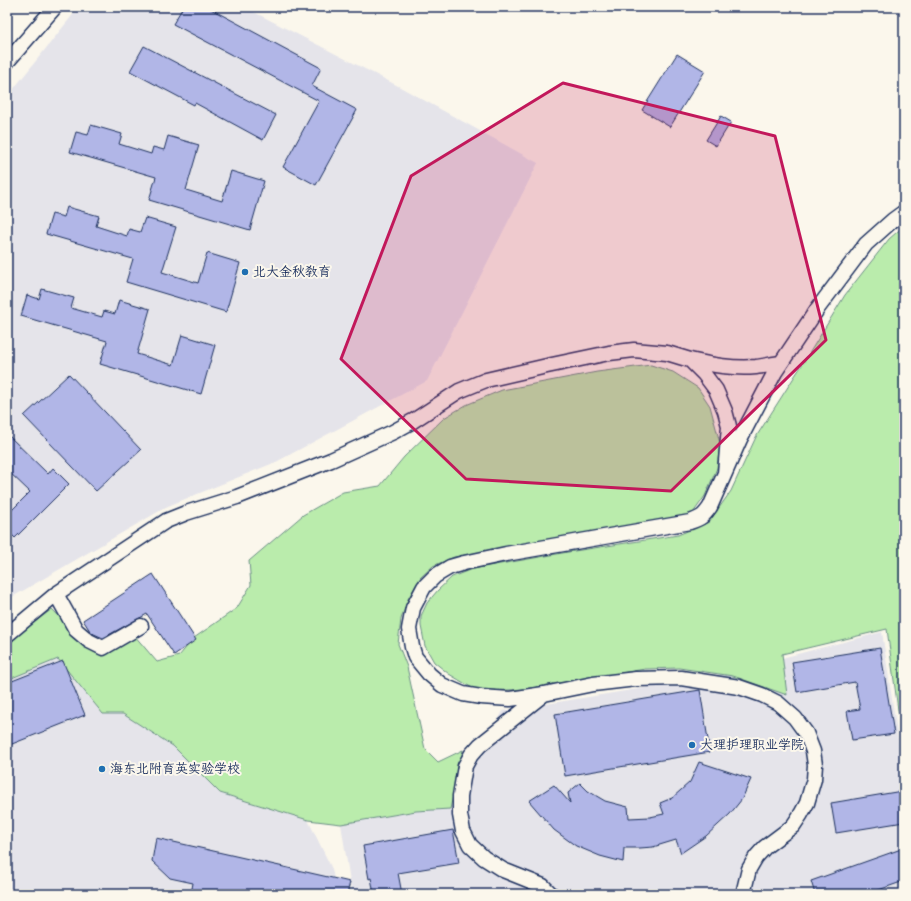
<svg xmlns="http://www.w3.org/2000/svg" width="911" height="901" font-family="'Architects Daughter','LXGW WenKai TC',sans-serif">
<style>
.built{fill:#e5e4ea}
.green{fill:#baecac;stroke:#6a8e85}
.building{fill:#b1b6e7;stroke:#1b2f5e}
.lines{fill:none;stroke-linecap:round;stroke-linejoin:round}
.minor-casing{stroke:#1b2f5e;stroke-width:17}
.minor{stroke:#fbf7ec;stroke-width:14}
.marked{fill:#c2185b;fill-opacity:0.2;stroke:#c2185b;stroke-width:3;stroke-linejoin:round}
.poi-dot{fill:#1f6fb2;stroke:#fbf7ec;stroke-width:1.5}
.labels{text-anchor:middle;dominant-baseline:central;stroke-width:4;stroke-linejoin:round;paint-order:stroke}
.poi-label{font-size:13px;fill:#1b2f5e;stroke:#fbf7ec;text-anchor:start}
</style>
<rect width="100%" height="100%" fill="#fbf7ec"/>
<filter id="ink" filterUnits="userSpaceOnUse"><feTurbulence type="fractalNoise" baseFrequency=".025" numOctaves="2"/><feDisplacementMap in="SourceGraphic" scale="8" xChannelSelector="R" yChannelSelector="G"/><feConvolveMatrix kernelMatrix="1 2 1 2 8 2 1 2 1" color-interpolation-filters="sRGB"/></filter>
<g filter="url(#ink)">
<path class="built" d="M 79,7 L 244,7 L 400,87 L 538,163 L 427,381 L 276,462 L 168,506 L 7,600 L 7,97 Z
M 882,632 L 904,780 L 904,887 L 885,894 L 352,894 L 341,824 L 416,811 L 450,809 L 503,711 L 705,678 Z
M 58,659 L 103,714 L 123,714 L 173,746 L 220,793 L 308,820 L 332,869 L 337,894 L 7,894 L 7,680 Z"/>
<path class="green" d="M 904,226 L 904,754 L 887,629 L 782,654 L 787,695 L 733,676 L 679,668 L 645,669 L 524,689 L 491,691 L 474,689 L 449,674 L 434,662 L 425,646 L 421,626 L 421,616 L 427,603 L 438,590 L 452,577 L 472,569 L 568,552 L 678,535 L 709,522 L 731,491 L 756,437 L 807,357 L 845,295 L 889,239 Z
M 651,365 L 673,372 L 698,388 L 710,406 L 720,443 L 717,468 L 705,496 L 693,513 L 681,517 L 454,557 L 433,566 L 420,578 L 408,599 L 401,619 L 398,644 L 407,667 L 412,690 L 425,749 L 438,762 L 463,750 L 450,809 L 416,811 L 341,824 L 308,820 L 220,793 L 173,746 L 123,714 L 103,714 L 58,659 L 7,680 L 7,643 L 52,609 L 82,640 L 106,651 L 134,635 L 157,662 L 179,656 L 194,638 L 237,608 L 251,585 L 249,561 L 303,515 L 343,492 L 380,486 L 404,457 L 444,418 L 466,405 L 502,390 L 597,372 Z"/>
<path class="building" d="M 183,7 L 207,7 L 321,68 L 312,86 L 357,110 L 316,185 L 283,167 L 319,101 L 173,24 Z
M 144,46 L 276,115 L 263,140 L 195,103 L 194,105 L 130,71 Z
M 677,54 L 705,71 L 670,127 L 642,110 Z
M 721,116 L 731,122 L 716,146 L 706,140 Z
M 91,125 L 122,134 L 119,144 L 151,154 L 153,147 L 164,150 L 168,136 L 199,145 L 186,190 L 222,201 L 231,171 L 264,181 L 250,230 L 149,200 L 156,177 L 70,152 L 76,132 L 88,135 Z
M 67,207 L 99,216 L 96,226 L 127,236 L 129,229 L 140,232 L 145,218 L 176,227 L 162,272 L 198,283 L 207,253 L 240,263 L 226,312 L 126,282 L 133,259 L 46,234 L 52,214 L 64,217 Z
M 42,289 L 74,298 L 71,308 L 102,317 L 104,311 L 115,314 L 119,300 L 150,309 L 137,354 L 173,365 L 182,335 L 215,345 L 201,394 L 100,364 L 107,341 L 21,316 L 27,295 L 39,299 Z
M 69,374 L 141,450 L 96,491 L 24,416 Z
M 7,434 L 48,474 L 53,468 L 69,484 L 15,538 L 7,530 L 7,515 L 30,492 L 7,470 Z
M 153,574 L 196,640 L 174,655 L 147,614 L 103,638 L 94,634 L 90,631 L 83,620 Z
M 880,648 L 894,734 L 852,740 L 847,711 L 860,709 L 855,682 L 797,692 L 792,662 Z
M 63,661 L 85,715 L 7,746 L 7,683 Z
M 700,690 L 710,752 L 565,776 L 555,714 Z
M 699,762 L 751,779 L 742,799 L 730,814 L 706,836 L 681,853 L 676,840 L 653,847 L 640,848 L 624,848 L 623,862 L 600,856 L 576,846 L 554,830 L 529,801 L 554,785 L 570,803 L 568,793 L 580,783 L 588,791 L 605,801 L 628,807 L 629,818 L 650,817 L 664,814 L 660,803 L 672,798 L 690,782 Z
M 902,791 L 904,801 L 904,822 L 836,833 L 831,803 Z
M 453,830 L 459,863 L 398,873 L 402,894 L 374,894 L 371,878 L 369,879 L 363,846 Z
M 156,838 L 350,882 L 347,894 L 191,894 L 193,883 L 170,878 L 152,861 Z
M 904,848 L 904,881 L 867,894 L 815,894 L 811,881 Z"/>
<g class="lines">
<defs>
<path id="minor" d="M 7,62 L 55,7
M 690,360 C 712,365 733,369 756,367 C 764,366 773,364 781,363
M 56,594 L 76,630 L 89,641 L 103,648 L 141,626
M 7,635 L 56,594 L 166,521 L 186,513 L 237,497 L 331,460 L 393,432 L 413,421 L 459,391 L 486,380 L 547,366 L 609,353 L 634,350 L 667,353 L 690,360 L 704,374 L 716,390 L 725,411 L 729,426 L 725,473
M 544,694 L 510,699 L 481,697 L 463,694 L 442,685 L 429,674 L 415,657 L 412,647 L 409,629 L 413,608 L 424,587 L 435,576 L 450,567 L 464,563 L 506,554 L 690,522 C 701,518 703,517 710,507 L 740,439 L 775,372 L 818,308 L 866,244 L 893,220 L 904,212
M 551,894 L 543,886 L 503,870 L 484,858 L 470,845 L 463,831 L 460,815 L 460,796 L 465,766 L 471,755 L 480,745 L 544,694 L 593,684 L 636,679 L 681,678 L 739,687 L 762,695 L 778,703 L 795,718 L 806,733 L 813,751 L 815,765 L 814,779 L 807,803 L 801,814 L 793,826 L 765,847 L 756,857 L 749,869 L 743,894"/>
</defs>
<use href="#minor" class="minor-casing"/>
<use href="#minor" class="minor"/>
</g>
</g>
<path class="marked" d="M 563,83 L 775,136 L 826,340 L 671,491 L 466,479 L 341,359 L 411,176 Z"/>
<g class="poi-dot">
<circle cx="245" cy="272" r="4"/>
<circle cx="692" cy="745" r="4"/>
<circle cx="102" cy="769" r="4"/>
</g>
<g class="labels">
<g class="poi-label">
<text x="253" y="272">北大金秋教育</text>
<text x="700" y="745">大理护理职业学院</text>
<text x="110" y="769">海东北附育英实验学校</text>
</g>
</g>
<rect width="911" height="901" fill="none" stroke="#fbf7ec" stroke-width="24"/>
<rect x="12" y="12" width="887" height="877" fill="none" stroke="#1b2f5e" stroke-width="1.5" filter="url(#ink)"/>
</svg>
